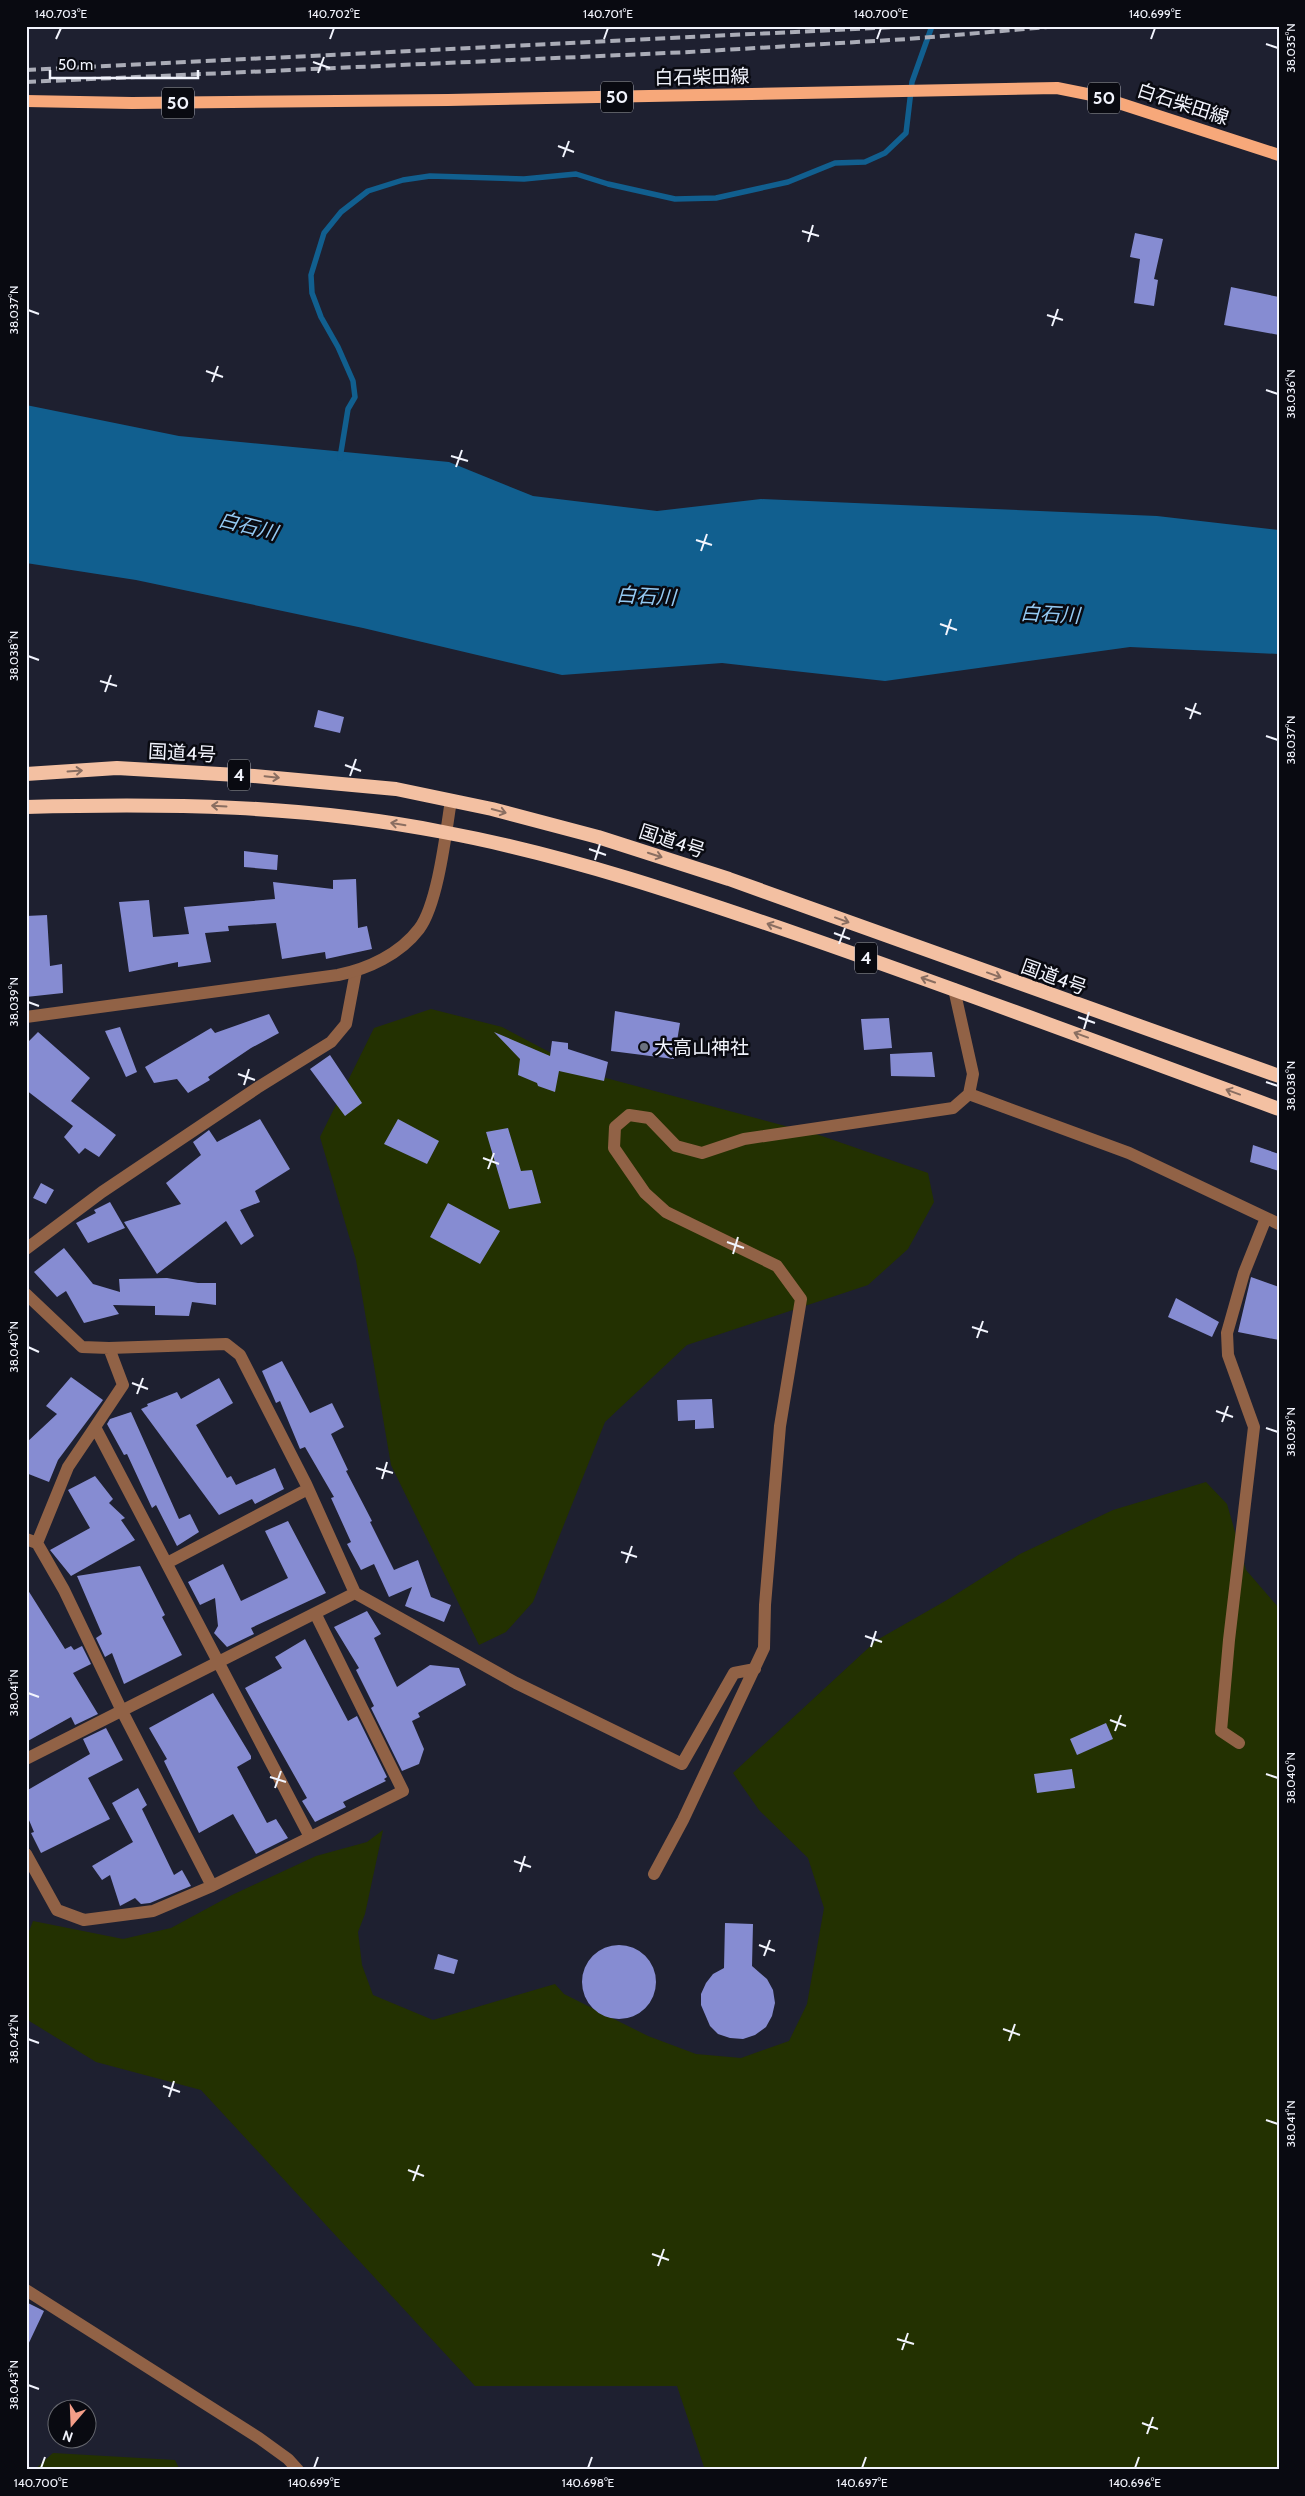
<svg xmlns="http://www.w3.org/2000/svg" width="1305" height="2496" font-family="Cabin,'Noto Sans JP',sans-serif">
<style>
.green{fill:#233101}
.water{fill:#115f8f}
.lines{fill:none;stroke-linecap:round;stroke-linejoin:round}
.stream{stroke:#115f8f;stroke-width:5.5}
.building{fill:#868cd2}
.minor{stroke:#916246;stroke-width:12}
.tertiary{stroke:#916246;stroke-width:12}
.primary{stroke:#f7a87a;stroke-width:12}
.trunk{stroke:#f3c0a2;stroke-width:14}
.rail{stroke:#aaacb7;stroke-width:4;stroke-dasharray:10 5;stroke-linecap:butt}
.oneway{stroke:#8a6e61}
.ticks{fill:none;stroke:#f2f4fd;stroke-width:2}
.worship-dot{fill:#6b7280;stroke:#090a11;stroke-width:2}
.labels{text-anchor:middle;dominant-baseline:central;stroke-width:5;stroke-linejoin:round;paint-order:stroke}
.shield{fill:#090a11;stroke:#acaeb6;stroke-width:1}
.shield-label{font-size:18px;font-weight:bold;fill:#f2f4fd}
.street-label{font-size:19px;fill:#f2f4fd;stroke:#090a11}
.poi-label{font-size:19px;fill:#f2f4fd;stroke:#090a11;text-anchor:start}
.water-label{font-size:20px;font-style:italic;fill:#94c9f2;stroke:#090a11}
.neatline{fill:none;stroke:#f2f4fd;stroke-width:2}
.ticks-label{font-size:12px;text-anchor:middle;fill:#f2f4fd}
</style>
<rect width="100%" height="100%" fill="#1e2030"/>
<path class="green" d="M 431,1009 L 502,1027 L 591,1074 L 819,1135 L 928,1173 L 934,1202 L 908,1249 L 868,1285 L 687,1345 L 605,1422 L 533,1602 L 506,1632 L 479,1645 L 391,1465 L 356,1260 L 320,1137 L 374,1028 Z
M 1206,1482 L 1227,1504 L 1246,1570 L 1279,1608 L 1279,2470 L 705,2470 L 677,2386 L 475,2386 L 201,2090 L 96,2062 L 26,2019 L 26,1939 L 33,1921 L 123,1939 L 171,1928 L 232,1895 L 316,1856 L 367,1842 L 383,1830 L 365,1914 L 358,1932 L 362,1965 L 373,1995 L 433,2020 L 555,1984 L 564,1994 L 648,2036 L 696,2054 L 741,2058 L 789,2041 L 807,2004 L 824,1908 L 808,1858 L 759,1810 L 733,1773 L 877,1640 L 947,1600 L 1020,1554 L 1113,1510 Z
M 53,2453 L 175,2460 L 180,2470 L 34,2470 Z"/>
<path class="water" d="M 26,405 L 179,436 L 449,462 L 533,496 L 657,511 L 761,499 L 1157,516 L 1279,530 L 1279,654 L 1130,647 L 885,681 L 722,663 L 562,675 L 363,628 L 136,580 L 26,563 Z"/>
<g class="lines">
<path class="stream" d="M 340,458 L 348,409 L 355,397 L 353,381 L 338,347 L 321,317 L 312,293 L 311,275 L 324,233 L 341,212 L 368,191 L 403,180 L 430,176 L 524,179 L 576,174 L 608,184 L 675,199 L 716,198 L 788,182 L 835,163 L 865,162 L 885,153 L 906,133 L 912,82 L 932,26"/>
</g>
<path class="building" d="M 1135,233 L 1163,239 L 1154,279 L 1158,280 L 1154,306 L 1134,303 L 1140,259 L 1130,257 Z
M 1231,287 L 1279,297 L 1279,335 L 1224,325 Z
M 318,710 L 344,717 L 340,733 L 314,727 Z
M 244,851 L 278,855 L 277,870 L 244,867 Z
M 356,879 L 358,928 L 367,926 L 372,949 L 326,959 L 325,952 L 282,959 L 276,923 L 228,926 L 229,931 L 205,933 L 211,962 L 178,967 L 178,962 L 129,972 L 119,902 L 149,900 L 153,937 L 189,934 L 184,907 L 275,899 L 273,882 L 333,889 L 333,880 Z
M 47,915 L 50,966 L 62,964 L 63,993 L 26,997 L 26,916 Z
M 615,1011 L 680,1023 L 674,1059 L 611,1051 Z
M 269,1014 L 279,1033 L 251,1048 L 208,1077 L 210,1080 L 188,1093 L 177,1079 L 154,1083 L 145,1067 L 211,1028 L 215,1033 Z
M 889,1018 L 892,1048 L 864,1050 L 861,1019 Z
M 120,1027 L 137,1072 L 126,1077 L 105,1031 Z
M 38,1032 L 90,1078 L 71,1101 L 116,1135 L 99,1157 L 85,1148 L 79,1154 L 64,1137 L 73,1126 L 26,1090 L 26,1044 Z
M 494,1032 L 550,1056 L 552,1041 L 568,1043 L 568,1049 L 608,1062 L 604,1081 L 559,1071 L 555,1092 L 538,1086 L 537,1083 L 518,1075 L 520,1059 Z
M 932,1052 L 935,1077 L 891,1076 L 890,1054 Z
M 330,1055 L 362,1103 L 345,1116 L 310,1069 Z
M 260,1119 L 290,1169 L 255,1191 L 260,1202 L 240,1210 L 254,1236 L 241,1245 L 226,1221 L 157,1274 L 124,1222 L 181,1204 L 166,1183 L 201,1155 L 193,1142 L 209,1130 L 217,1142 Z
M 398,1119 L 439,1141 L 427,1164 L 384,1144 Z
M 508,1128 L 521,1171 L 532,1170 L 541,1203 L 509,1209 L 486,1132 Z
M 1253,1145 L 1279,1154 L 1279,1171 L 1250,1162 Z
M 41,1183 L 54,1190 L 46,1204 L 33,1198 Z
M 110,1202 L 125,1228 L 88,1243 L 76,1223 L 96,1213 L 94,1210 Z
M 448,1203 L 500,1231 L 480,1264 L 430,1237 Z
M 64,1248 L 93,1284 L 120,1292 L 119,1279 L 167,1278 L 198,1283 L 216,1283 L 216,1305 L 192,1302 L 189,1316 L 155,1315 L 155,1306 L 113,1305 L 119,1314 L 84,1323 L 66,1291 L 57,1297 L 34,1272 Z
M 1251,1277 L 1279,1287 L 1279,1340 L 1238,1332 Z
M 1176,1298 L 1219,1322 L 1212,1337 L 1168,1317 Z
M 282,1361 L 310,1413 L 332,1403 L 344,1427 L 331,1434 L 348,1470 L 346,1471 L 372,1521 L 370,1522 L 394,1570 L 418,1560 L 431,1597 L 451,1605 L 444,1622 L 405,1606 L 412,1587 L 389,1597 L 374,1564 L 361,1570 L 347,1544 L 351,1542 L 331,1498 L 334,1497 L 305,1447 L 300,1449 L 280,1401 L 276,1403 L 262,1371 Z
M 71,1377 L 103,1400 L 58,1460 L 49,1482 L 26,1473 L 26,1443 L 57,1414 L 46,1406 Z
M 219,1378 L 233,1403 L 196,1425 L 227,1478 L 231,1476 L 236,1485 L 275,1468 L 284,1489 L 255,1504 L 252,1499 L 219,1515 L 141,1409 L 148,1406 L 147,1404 L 177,1392 L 181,1399 Z
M 712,1399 L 714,1428 L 695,1429 L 695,1420 L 678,1421 L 677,1400 Z
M 131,1412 L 179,1519 L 190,1514 L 199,1532 L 177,1546 L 156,1505 L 152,1508 L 127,1454 L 124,1455 L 107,1424 L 110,1419 Z
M 95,1476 L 113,1499 L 109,1503 L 125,1518 L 121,1520 L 135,1540 L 71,1576 L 50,1550 L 90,1528 L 68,1490 Z
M 288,1521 L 326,1593 L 251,1628 L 254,1634 L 227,1647 L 214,1633 L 218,1626 L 215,1598 L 200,1605 L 188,1582 L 223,1564 L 241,1601 L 288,1578 L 265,1531 Z
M 140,1566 L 165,1615 L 162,1617 L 182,1655 L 124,1684 L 112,1653 L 105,1657 L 96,1638 L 102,1634 L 77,1576 Z
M 26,1587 L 65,1649 L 71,1646 L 74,1650 L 82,1646 L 91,1664 L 73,1673 L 98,1714 L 75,1725 L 71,1717 L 26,1742 Z
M 367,1611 L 381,1634 L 374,1638 L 397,1687 L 430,1665 L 459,1668 L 466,1685 L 418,1713 L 420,1717 L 412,1721 L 424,1749 L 419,1764 L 402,1771 L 371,1708 L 374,1706 L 356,1670 L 359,1668 L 334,1627 Z
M 305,1639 L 348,1721 L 357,1716 L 387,1777 L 384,1779 L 386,1781 L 343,1802 L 346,1807 L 315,1822 L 302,1801 L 307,1798 L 245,1688 L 282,1668 L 275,1657 Z
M 213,1693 L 251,1756 L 251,1759 L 237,1767 L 267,1823 L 276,1819 L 288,1838 L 256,1854 L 233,1814 L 199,1833 L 164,1761 L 167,1759 L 149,1728 Z
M 1106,1723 L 1113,1739 L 1077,1755 L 1070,1739 Z
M 106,1728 L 123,1760 L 88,1778 L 110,1819 L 41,1853 L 31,1833 L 34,1832 L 26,1813 L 26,1791 L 90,1754 L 83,1739 Z
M 1072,1769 L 1075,1788 L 1037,1793 L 1034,1774 Z
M 138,1788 L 147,1805 L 142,1809 L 174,1875 L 182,1870 L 191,1886 L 150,1903 L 141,1904 L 135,1898 L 120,1906 L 110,1875 L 102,1880 L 92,1866 L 133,1842 L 112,1803 Z
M 725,1923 L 753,1924 L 752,1966 L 767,1979 L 773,1990 L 775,2003 L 772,2016 L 766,2027 L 755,2035 L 743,2039 L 730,2038 L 718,2034 L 710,2026 L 701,2005 L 701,1994 L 706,1983 L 713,1974 L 724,1968 Z
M582 1982a37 37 0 1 1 74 0a37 37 0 1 1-74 0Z
M 438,1954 L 458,1960 L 454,1974 L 434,1969 Z
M 26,2302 L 44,2311 L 26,2349 Z"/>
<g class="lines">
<path class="minor" d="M 969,1094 L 1129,1153 L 1279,1224
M 26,1249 L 102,1192 L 257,1088 L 331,1042 L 346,1024 L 356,971
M 26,1294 L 82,1347 L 109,1348 L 226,1344 L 240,1355 L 306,1484 L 355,1593 L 516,1683 L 682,1764 L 734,1673 L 755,1669
M 109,1348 L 123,1385 L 95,1427 L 310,1837
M 26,1539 L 37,1543 L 64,1590 L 122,1711 L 212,1886 L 403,1791 L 316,1615
M 37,1543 L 68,1467 L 95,1427
M 167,1563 L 308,1489
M 1239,1743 L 1221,1731 L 1229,1640 L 1254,1427 L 1228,1355 L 1227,1333 L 1244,1273 L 1266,1218
M 26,1759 L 355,1593
M 26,1854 L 57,1910 L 84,1920 L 153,1911 L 212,1886
M 654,1874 L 683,1820 L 764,1648 L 765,1605 L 780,1426 L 801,1299 L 777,1266 L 666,1212 L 645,1193 L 614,1148 L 615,1127 L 629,1115 L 649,1118 L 676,1146 L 702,1153 L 744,1139 L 953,1108 L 969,1094 L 973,1074 L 954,989
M 26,2290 L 259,2438 L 288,2459 L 298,2470"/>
<path class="tertiary" d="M 26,1017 L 338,975 C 368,969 400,954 419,929 C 438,904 446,832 451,800"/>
<path class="primary" d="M 26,101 L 132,103 L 448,100 L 1057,88 L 1097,96 L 1279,155"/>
<path class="trunk" d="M 26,774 L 117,768 L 254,776 L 396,789 L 492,809 L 598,837 L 729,879 L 1279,1076
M 26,807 C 166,803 305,805 443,832 C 567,855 687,896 806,937 C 964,992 1121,1051 1279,1109"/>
<path class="rail" d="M 26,70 L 914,26
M 26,82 L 689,52 L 908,39 L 1060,26"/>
</g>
<defs><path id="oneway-shaft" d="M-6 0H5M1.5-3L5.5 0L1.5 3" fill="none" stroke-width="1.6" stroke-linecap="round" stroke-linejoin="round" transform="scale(1.25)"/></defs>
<g class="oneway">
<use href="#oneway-shaft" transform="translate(75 771) rotate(-4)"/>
<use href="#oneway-shaft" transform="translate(272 777) rotate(6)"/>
<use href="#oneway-shaft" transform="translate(219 806) rotate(-177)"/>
<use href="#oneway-shaft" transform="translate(499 811) rotate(15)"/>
<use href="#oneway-shaft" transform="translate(398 824) rotate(-171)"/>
<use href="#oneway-shaft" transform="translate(655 855) rotate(18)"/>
<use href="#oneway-shaft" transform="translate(842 920) rotate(20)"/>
<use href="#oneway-shaft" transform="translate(774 926) rotate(-161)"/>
<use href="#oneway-shaft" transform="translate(994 975) rotate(20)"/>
<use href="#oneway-shaft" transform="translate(928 980) rotate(-161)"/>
<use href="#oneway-shaft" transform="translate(1081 1035) rotate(-160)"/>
<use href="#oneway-shaft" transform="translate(1233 1092) rotate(-160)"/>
</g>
<path class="ticks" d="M 56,39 L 61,28M 330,39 L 334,28M 604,39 L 608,28M 877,39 L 881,28M 1151,39 L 1155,28M 1266,44 L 1278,48M 313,62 L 330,68M 318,73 L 324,57M 558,146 L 574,152M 563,157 L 569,141M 802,231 L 819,236M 808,242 L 813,225M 28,310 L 39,314M 1047,315 L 1063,320M 1052,326 L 1058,309M 206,371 L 223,377M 212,382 L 218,366M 1266,390 L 1278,394M 451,456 L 468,461M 456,467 L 462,450M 696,540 L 712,545M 701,551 L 707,534M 940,624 L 957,630M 946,635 L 951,619M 28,656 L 39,660M 100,681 L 117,686M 105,692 L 111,675M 1185,708 L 1201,714M 1190,719 L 1196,703M 1266,736 L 1278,740M 345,765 L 361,771M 350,776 L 356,759M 589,849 L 606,855M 595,860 L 600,844M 834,933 L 850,939M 839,944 L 845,928M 28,1002 L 39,1006M 1078,1017 L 1095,1023M 1084,1029 L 1089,1012M 238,1074 L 255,1080M 1266,1082 L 1278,1086M 244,1085 L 249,1069M 483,1158 L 499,1164M 488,1169 L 494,1153M 727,1242 L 744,1248M 733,1254 L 738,1237M 972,1327 L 988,1332M 977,1338 L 983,1321M 28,1347 L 39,1352M 132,1383 L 148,1389M 137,1394 L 143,1378M 1216,1411 L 1233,1417M 1222,1422 L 1228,1406M 1266,1428 L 1278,1432M 376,1468 L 393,1473M 382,1479 L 387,1462M 621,1552 L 637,1557M 626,1563 L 632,1546M 865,1636 L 882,1642M 871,1647 L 876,1631M 28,1693 L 39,1697M 1110,1720 L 1126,1726M 1115,1731 L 1121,1715M 1266,1774 L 1278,1778M 270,1777 L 286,1782M 275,1788 L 281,1771M 514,1861 L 531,1867M 520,1872 L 525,1856M 759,1945 L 775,1951M 764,1956 L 770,1940M 1003,2029 L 1020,2035M 28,2039 L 39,2043M 1009,2041 L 1015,2024M 163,2086 L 180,2092M 169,2097 L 174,2081M 1266,2120 L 1278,2124M 408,2170 L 424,2176M 413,2181 L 419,2165M 652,2254 L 669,2260M 658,2266 L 664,2249M 897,2339 L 914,2344M 902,2350 L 908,2333M 28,2385 L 39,2389M 1142,2423 L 1158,2429M 1147,2434 L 1153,2417M 41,2468 L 45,2457M 314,2468 L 318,2457M 588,2468 L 592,2457M 862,2468 L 866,2457M 1135,2468 L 1139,2457"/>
<circle class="worship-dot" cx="644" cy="1047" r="5"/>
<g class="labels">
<g class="shield">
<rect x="601" y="81.5" width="32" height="31" rx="4"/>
<rect x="1088" y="82.5" width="32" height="31" rx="4"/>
<rect x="162" y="87.5" width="32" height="31" rx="4"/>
<rect x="228" y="759.5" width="22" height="31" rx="4"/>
<rect x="855" y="942.5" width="22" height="31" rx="4"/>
</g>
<g class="shield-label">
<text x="617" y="97">50</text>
<text x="1104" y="98">50</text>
<text x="178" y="103">50</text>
<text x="239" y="775">4</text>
<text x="866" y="958">4</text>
</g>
<g class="street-label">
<text transform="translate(702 77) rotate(-1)">白石柴田線</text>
<text transform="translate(1183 104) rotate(18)">白石柴田線</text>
<text transform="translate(182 753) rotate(3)">国道4号</text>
<text transform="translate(672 841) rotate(18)">国道4号</text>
<text transform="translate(1054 977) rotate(20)">国道4号</text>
</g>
<g class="poi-label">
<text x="654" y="1047">大高山神社</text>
</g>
<g class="water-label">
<text transform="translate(248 526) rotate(14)">白石川</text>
<text transform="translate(646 596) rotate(3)">白石川</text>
<text transform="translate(1050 614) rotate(3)">白石川</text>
</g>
</g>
<rect width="1305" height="2496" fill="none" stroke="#090a11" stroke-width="55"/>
<g transform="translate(72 2424) rotate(199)"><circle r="24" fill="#090a11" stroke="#66686f"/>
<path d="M0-4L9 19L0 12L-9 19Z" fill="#f49e88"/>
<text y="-8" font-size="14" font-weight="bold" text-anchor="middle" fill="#f2f4fd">N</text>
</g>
<path d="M50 70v8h148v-8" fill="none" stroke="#f2f4fd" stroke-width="2.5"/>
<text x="58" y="70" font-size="15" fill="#f2f4fd" stroke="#090a11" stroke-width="4" paint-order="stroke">50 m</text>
<rect x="28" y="28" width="1250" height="2440" class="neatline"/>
<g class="ticks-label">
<text x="61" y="18">140.703°E</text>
<text x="334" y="18">140.702°E</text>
<text x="608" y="18">140.701°E</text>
<text x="881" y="18">140.700°E</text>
<text x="1155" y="18">140.699°E</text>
<text transform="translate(1291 48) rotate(-90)" y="4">38.035°N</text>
<text transform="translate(14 310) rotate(-90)" y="4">38.037°N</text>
<text transform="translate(1291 394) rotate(-90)" y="4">38.036°N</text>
<text transform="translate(14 656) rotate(-90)" y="4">38.038°N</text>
<text transform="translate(1291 740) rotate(-90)" y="4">38.037°N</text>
<text transform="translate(14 1002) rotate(-90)" y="4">38.039°N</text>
<text transform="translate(1291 1086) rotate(-90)" y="4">38.038°N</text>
<text transform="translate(14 1347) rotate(-90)" y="4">38.040°N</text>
<text transform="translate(1291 1432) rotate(-90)" y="4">38.039°N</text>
<text transform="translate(14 1693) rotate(-90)" y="4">38.041°N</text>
<text transform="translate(1291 1778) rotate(-90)" y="4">38.040°N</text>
<text transform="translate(14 2039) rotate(-90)" y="4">38.042°N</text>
<text transform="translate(1291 2124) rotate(-90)" y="4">38.041°N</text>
<text transform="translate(14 2385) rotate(-90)" y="4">38.043°N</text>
<text x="41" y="2487">140.700°E</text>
<text x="314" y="2487">140.699°E</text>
<text x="588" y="2487">140.698°E</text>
<text x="862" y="2487">140.697°E</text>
<text x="1135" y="2487">140.696°E</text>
</g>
</svg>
